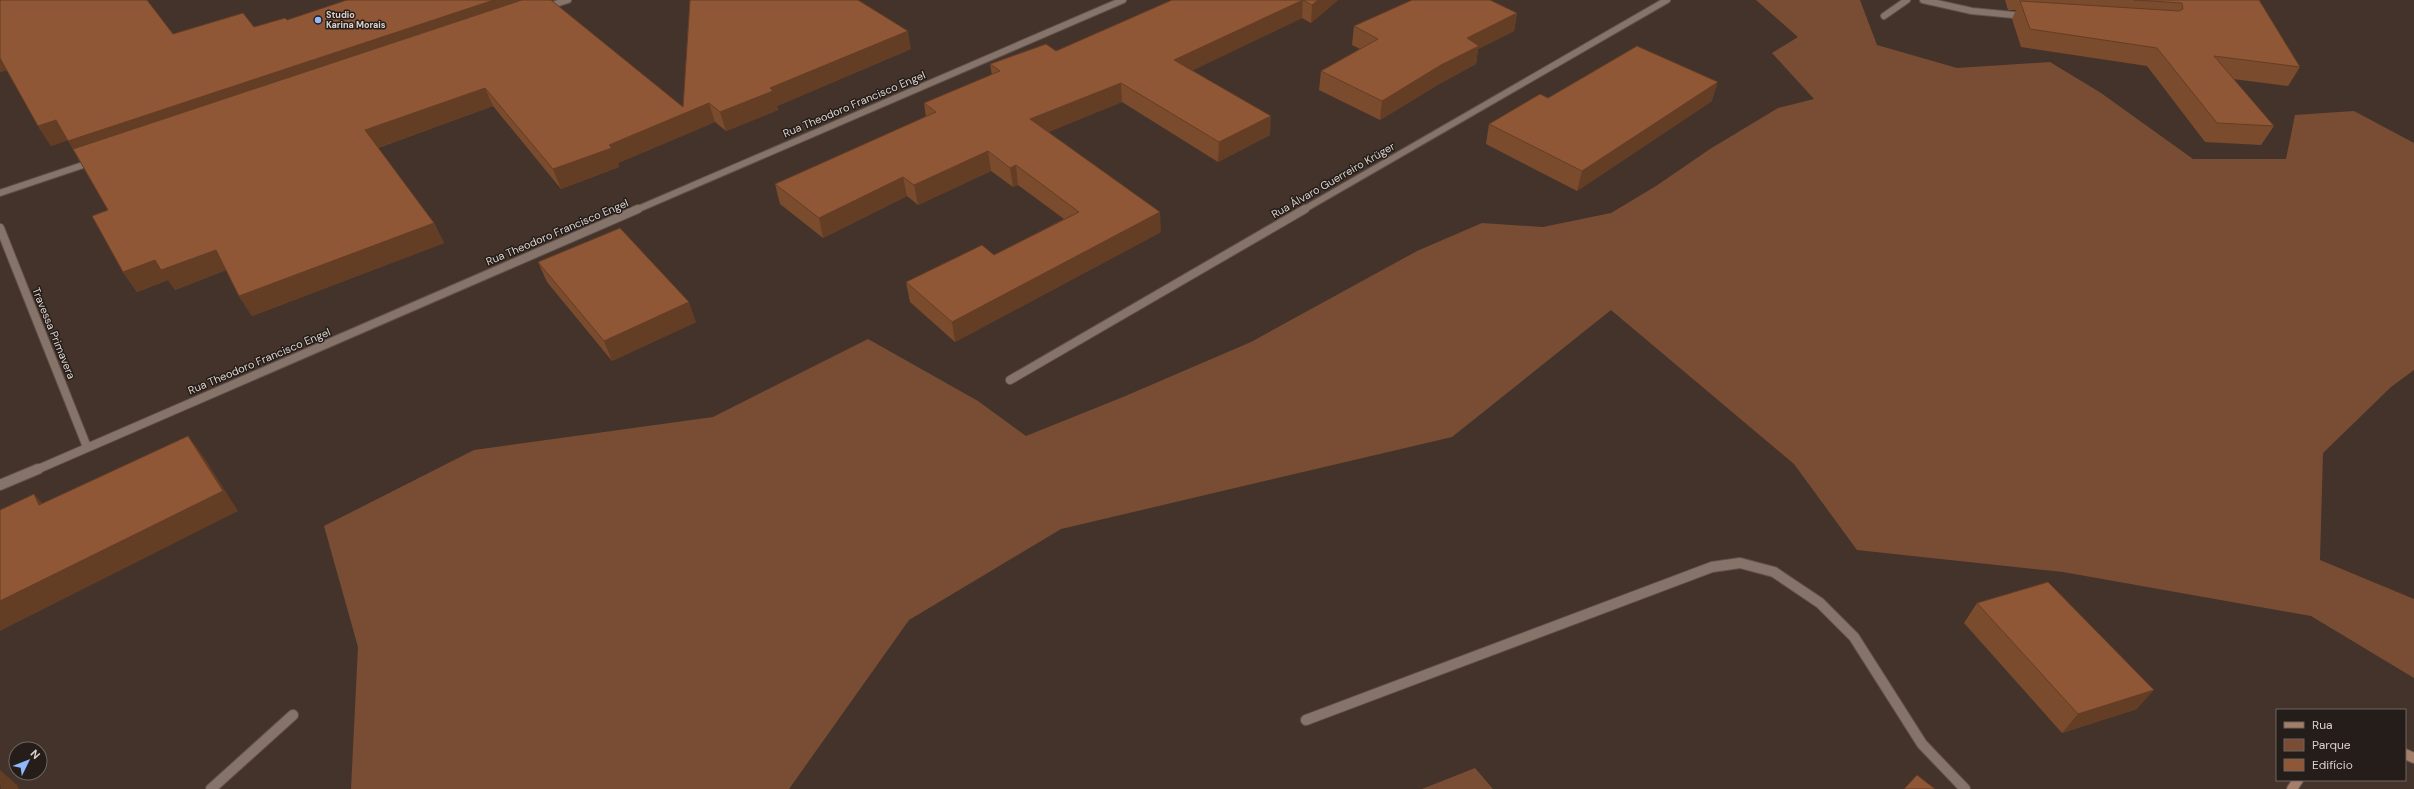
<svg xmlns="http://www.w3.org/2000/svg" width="2414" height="789" font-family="'DM Sans',sans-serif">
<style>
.green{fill:#794d33}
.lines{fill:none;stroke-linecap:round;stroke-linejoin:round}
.street-far2-casing{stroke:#60524b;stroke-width:8}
.street-far1-casing{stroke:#60524b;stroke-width:10}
.street-casing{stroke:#60524b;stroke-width:12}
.secondary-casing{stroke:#60524b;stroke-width:12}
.street-far2{stroke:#86746a;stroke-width:6}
.street-far1{stroke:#86746a;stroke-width:8}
.street{stroke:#86746a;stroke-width:10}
.secondary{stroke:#a47e68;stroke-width:10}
.wall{fill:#7b4b2e}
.shaded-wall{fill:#643d25}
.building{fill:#8f5735;stroke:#643d25}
.poi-dot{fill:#8fb8fd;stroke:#241d19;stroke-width:1.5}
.labels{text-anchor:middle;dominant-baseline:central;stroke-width:3;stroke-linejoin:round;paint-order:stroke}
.far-poi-label{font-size:9px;font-weight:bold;fill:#ddd2cd;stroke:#241d19;text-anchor:start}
.street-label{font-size:11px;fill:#ddd2cd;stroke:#241d19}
</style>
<rect width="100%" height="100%" fill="#44332b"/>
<path class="green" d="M 1756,0 L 1860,0 L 1877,45 L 1957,68 L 2050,62 L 2101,93 L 2193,159 L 2286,159 L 2295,115 L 2354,111 L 2414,143 L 2414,370 L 2391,387 L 2323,453 L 2320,560 L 2414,599 L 2414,678 L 2311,616 L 2063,572 L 1857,550 L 1794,464 L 1611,310 L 1452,437 L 1061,529 L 909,620 L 789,789 L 351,789 L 358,647 L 324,526 L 474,450 L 713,417 L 868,339 L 978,401 L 1026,436 L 1123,397 L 1251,342 L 1417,251 L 1482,223 L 1543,227 L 1611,213 L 1656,186 L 1710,149 L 1778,108 L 1814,99 L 1772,53 L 1798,37 Z
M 1475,768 L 1493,789 L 1422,789 Z"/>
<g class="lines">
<defs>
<path id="street-far2" d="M 1923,0 L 1972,11 L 2024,16
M 546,7 L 568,0
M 1884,16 L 1907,0
M 0,193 L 92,162
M 636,210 L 1123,0
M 1303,210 L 1667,0"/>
<path id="street-far1" d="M 0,228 L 87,447
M 1010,380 L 1305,209
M 36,470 L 638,209"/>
<path id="street" d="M 0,485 L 38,469
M 1306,720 L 1712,567 L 1740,563 L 1774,572 L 1820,603 L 1854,637 L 1922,744 L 1965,789
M 211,789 L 293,715"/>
<path id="secondary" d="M 2405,754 L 2414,758
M 2292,789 L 2298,780"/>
</defs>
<use href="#street-far2" class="street-far2-casing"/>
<use href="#street-far1" class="street-far1-casing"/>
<use href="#street" class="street-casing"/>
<use href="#secondary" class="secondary-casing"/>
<use href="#street-far2" class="street-far2"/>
<use href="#street-far1" class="street-far1"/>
<use href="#street" class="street"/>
<use href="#secondary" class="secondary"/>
</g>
<path class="wall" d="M 0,0 L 173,34 L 254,27 L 287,20 L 683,107 L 911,49 L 777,106 L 778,110 L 726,131 L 715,122 L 618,163 L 619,167 L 561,189 L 493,106 L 378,148 L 434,223 L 444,243 L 252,316 L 239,296 L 226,270 L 175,290 L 168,280 L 137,292 L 123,272 L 108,210 L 73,149 L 68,140 L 51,146 L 38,126 L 7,70 L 0,72 Z
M 1172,0 L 1338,0 L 1311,23 L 1302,18 L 1192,70 L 1270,135 L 1218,162 L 1122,102 L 1048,132 L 1161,232 L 955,342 L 910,302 L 906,282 L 994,255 L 1064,219 L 1018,185 L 1013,187 L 991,171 L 918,205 L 907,196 L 823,238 L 780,204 L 775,184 L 926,117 L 924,103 L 992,75 L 990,64 L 1056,51 Z
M 2005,0 L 2259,0 L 2300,67 L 2288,86 L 2233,79 L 2274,126 L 2261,145 L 2205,142 L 2147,66 L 2021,47 L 2012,19 L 2016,10 L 2008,10 Z
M 1517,13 L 1514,31 L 1478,49 L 1476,64 L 1439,84 L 1380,120 L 1319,90 L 1321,71 L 1360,49 L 1352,45 L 1354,26 Z
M 1712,101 L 1577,191 L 1486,144 L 1489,124 Z
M 538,262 L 696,322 L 612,361 L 547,282 Z
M 1977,603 L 2137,709 L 2062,733 L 1964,623 Z"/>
<path class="shaded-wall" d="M 494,0 L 539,0 L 82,161 L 68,141 Z
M 1303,0 L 1302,18 L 1175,79 L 1174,60 Z
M 1318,0 L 1338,0 L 1311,23 L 1312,5 Z
M 1517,13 L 1514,31 L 1478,49 L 1476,64 L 1439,84 L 1380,120 L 1382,101 L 1467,38 Z
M 908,31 L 911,49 L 777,106 L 778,110 L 726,131 L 720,112 L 770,88 Z
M 0,57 L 9,70 L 0,72 Z
M 1718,82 L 1712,101 L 1577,191 L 1582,171 Z
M 1121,83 L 1122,102 L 1032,138 L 1030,119 Z
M 485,88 L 493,106 L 374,149 L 365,130 Z
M 709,103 L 715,122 L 618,163 L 619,167 L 561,189 L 553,169 Z
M 1271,116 L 1270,135 L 1218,162 L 1219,142 Z
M 56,120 L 69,140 L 51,146 L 38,126 Z
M 988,151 L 991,171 L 918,205 L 914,185 Z
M 1016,165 L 1018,185 L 1013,187 L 1010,168 Z
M 903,177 L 907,196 L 823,238 L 819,218 Z
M 1160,212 L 1161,232 L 955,342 L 952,322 Z
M 434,223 L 444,243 L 252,316 L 239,296 Z
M 216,250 L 228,269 L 175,290 L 168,280 L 137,292 L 123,272 L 155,260 Z
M 689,302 L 696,322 L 612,361 L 604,341 Z
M 188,436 L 203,456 L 238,511 L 0,631 L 0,601 Z
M 34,494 L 52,514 L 39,505 Z
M 2154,690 L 2137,709 L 2062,733 L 2078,714 Z
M 0,770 L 17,785 L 19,789 L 1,789 L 0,784 Z"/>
<path class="building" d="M 0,0 L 147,0 L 173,34 L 243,13 L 254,27 L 285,18 L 287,20 L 347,0 L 494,0 L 68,141 L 56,120 L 38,126 L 0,58 Z
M 522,0 L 551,0 L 683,107 L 690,0 L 858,0 L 908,31 L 770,88 L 773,91 L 720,112 L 709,103 L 609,145 L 612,148 L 553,169 L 485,88 L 365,130 L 434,223 L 239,296 L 216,250 L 161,270 L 155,260 L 123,272 L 92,216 L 108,210 L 73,149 Z
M 1172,0 L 1318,0 L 1312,5 L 1303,0 L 1174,60 L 1271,116 L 1219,142 L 1121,83 L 1030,119 L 1160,212 L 952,322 L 906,282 L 982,245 L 994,255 L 1079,212 L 1016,165 L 1010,168 L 988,151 L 914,185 L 903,177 L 819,218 L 775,184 L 936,112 L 924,103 L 1000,71 L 990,64 L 1046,44 L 1056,51 Z
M 1412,0 L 1490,0 L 1517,13 L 1467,38 L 1479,46 L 1441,65 L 1382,101 L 1321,71 L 1378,39 L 1354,26 Z
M 2134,0 L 2259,0 L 2300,67 L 2214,56 L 2274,126 L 2217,123 L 2157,48 L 2030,29 L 2020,1 L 2179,11 L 2183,9 L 2182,3 Z
M 1637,46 L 1718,82 L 1582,171 L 1489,124 L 1540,94 L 1548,98 Z
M 620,228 L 689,302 L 604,341 L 538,262 Z
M 188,436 L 223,491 L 0,601 L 0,510 L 34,494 L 39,505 Z
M 2048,582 L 2154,690 L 2078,714 L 1977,603 Z
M 1917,775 L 1935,789 L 1904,789 Z"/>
<circle class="poi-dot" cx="318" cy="20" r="4"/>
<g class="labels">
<g class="far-poi-label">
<text x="326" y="15">Studio<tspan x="326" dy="10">Karina Morais</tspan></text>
</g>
<g class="street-label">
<text transform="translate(854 104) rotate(-23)">Rua Theodoro Francisco Engel</text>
<text transform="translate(1333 180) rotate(-30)">Rua Álvaro Guerreiro Krüger</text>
<text transform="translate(557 232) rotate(-23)">Rua Theodoro Francisco Engel</text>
<text transform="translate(54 333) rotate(68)">Travessa Primavera</text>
<text transform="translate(259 361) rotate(-23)">Rua Theodoro Francisco Engel</text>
</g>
</g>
<rect x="2276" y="709" width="130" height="72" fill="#241d19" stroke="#6e6561"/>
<rect x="2284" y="722" width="20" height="6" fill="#a47e68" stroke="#6e6561"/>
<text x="2312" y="729" font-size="12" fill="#ddd2cd">Rua</text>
<rect x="2284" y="739" width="20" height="12" fill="#794d33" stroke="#6e6561"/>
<text x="2312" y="749" font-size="12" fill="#ddd2cd">Parque</text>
<rect x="2284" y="759" width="20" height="12" fill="#8f5735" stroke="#6e6561"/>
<text x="2312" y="769" font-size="12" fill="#ddd2cd">Edifício</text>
<g transform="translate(28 761) rotate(47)"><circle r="19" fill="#241d19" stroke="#6e6561"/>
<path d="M0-3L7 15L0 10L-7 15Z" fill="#8fb8fd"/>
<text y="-6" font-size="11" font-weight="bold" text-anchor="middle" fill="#ddd2cd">N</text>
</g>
</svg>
